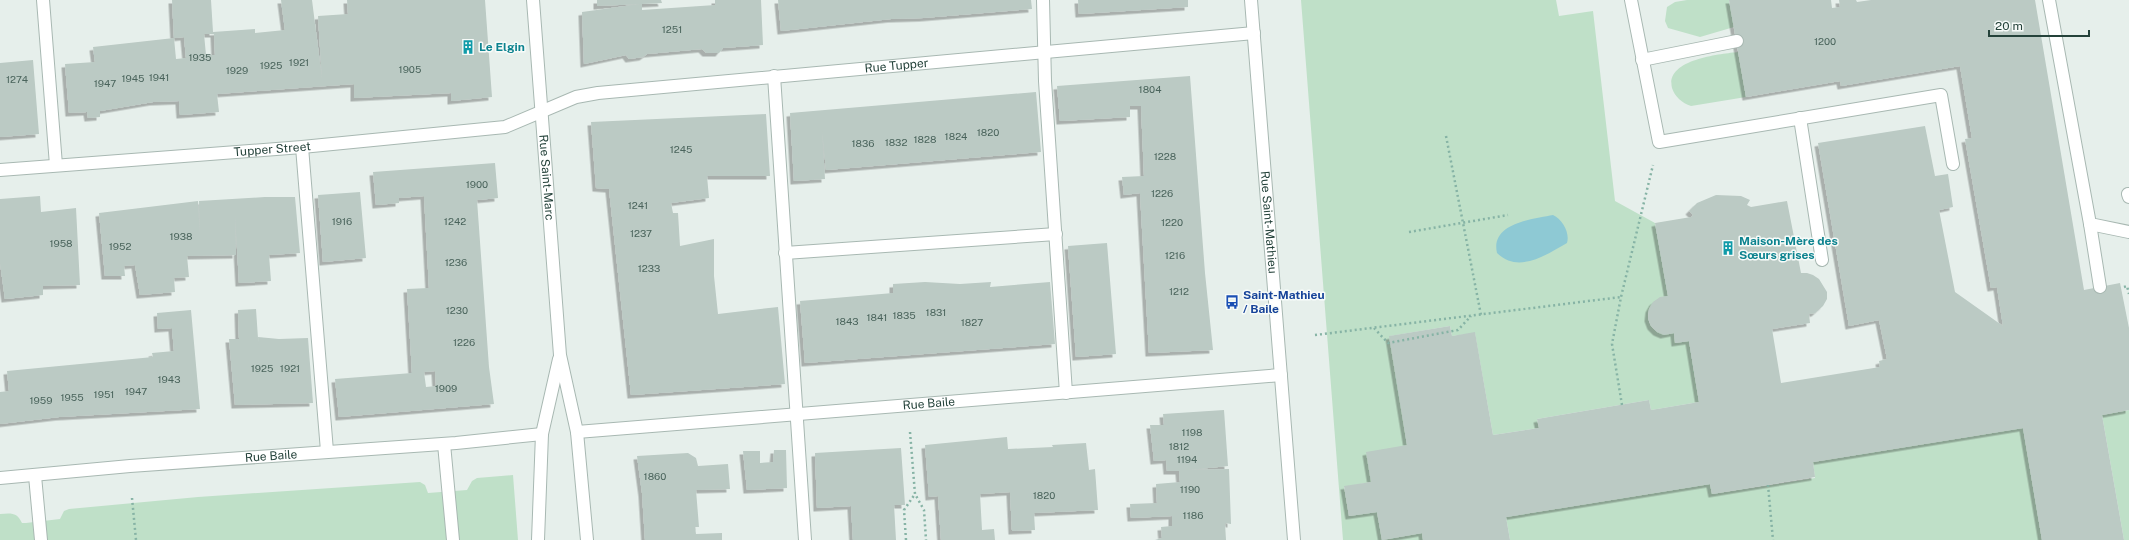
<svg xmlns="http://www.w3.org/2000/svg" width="2129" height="540" font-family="'Public Sans',sans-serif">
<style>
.green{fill:#bfe0c8}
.water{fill:#8ec9d4}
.building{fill:#bbcac4;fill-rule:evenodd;filter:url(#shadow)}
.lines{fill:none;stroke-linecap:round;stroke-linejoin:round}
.minor-casing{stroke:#a8b8b2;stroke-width:14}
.path{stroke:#86b3a5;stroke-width:2.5;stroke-dasharray:2 3;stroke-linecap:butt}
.minor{stroke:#fff;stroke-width:12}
.labels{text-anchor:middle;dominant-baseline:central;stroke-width:3;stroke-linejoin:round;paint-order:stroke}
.number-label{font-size:10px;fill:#4a645c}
.culture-label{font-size:12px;font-weight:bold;fill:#0d838f;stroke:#f7fbf9;text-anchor:start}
.street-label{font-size:12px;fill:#24423a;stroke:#f7fbf9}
.transit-label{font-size:12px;font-weight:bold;fill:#164399;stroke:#f7fbf9;text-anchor:start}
</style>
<defs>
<filter id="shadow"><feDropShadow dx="-3.5" dy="3.5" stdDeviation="0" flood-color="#0004"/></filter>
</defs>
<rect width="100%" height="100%" fill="#e6efeb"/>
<path class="green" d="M 1301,0 L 1556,0 L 1559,16 L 1593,11 L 1615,201 L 1655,223 L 1668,296 C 1638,301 1643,339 1674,333 L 1675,343 L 1689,341 L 1699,402 L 1651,410 L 1649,400 L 1537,419 L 1539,428 L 1493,435 L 1475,333 L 1452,336 L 1450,326 L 1390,336 L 1407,445 L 1371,482 L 1344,487 L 1349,516 L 1377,512 L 1382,540 L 1343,540 Z
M 1687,0 L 1729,0 L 1734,27 L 1700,37 L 1668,28 L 1665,21 L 1667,7 L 1675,2 Z
M 1738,52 L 1746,97 L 1691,106 C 1682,103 1675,97 1672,88 C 1665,59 1721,54 1738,52 Z
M 2129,410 L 2129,540 L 2124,540 L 2102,415 Z
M 2023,428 L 2042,540 L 1510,540 L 1506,517 L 1710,484 L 1712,494 L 1815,478 L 1813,462 Z
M 513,475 L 518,540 L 0,540 L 0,514 C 11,513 17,512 22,523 L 26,523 L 60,519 L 64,511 L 69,509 L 198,497 L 420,482 L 425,485 L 428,493 L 467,490 L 472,481 L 477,478 Z
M 1422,533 L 1423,540 L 1382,540 Z"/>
<path class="water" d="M 1553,215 C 1563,220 1570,233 1567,243 C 1546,255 1518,274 1497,253 C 1490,223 1533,219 1553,215 Z"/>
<path class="building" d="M 172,0 L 211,0 L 213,32 L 255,29 L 255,33 L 285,30 L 281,0 L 312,0 L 322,79 L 318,16 L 348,14 L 347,0 L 485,0 L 492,97 L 451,101 L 451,93 L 354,98 L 354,84 L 217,94 L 219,112 L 180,115 L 179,101 L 153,102 L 100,111 L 100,117 L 88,118 L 87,112 L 69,113 L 65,64 L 95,62 L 93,47 L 174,38 L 176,59 L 186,58 L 184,37 L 174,38 ZM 204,34 L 214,34 L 215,55 L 206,55 Z
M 597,0 L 661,0 L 662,3 L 642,4 L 642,10 L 715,5 L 715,0 L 761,0 L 763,45 L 723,48 L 719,53 L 706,53 L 702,49 L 647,54 L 643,57 L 629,59 L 626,55 L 584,64 L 582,12 L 640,4 L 597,6 Z
M 778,0 L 1031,0 L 1032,9 L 923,18 L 891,19 L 781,31 Z
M 1078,0 L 1188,0 L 1188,7 L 1079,14 Z
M 1729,0 L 1831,0 L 1832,8 L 1840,7 L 1839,0 L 1856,0 L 1857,2 L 1871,0 L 2035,0 L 2084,290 L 2120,283 L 2129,328 L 2129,410 L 2102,415 L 2124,540 L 2042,540 L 2023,428 L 1813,462 L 1815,477 L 1712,494 L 1710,484 L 1506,517 L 1510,540 L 1423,540 L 1422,533 L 1382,540 L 1377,512 L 1349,516 L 1344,486 L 1371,482 L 1366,452 L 1407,445 L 1389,336 L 1450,326 L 1452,336 L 1475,332 L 1493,435 L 1539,428 L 1537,419 L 1649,400 L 1651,410 L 1699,402 L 1689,341 L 1675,343 L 1674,333 L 1664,335 L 1657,332 L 1651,326 L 1648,318 L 1649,309 L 1653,302 L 1660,297 L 1668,296 L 1655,223 L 1691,217 L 1693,215 L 1689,211 L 1697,203 L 1716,195 L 1741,196 L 1750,200 L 1747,205 L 1751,207 L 1787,201 L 1801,273 L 1807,273 L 1813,275 L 1819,279 L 1827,292 L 1827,299 L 1823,306 L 1815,313 L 1809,314 L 1810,323 L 1772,329 L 1781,383 L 1880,367 L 1879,361 L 1887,359 L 1879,320 L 1849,326 L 1818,143 L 1925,126 L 1935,176 L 1948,174 L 1953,207 L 1939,210 L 1955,292 L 2003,326 L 1997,287 L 1991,288 L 1965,139 L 1972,138 L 1960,66 L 1841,86 L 1840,81 L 1746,97 Z
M 33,60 L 39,134 L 0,137 L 0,63 Z
M 1190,76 L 1205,273 L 1213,350 L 1149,353 L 1140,193 L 1124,195 L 1122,177 L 1144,176 L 1141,106 L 1130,106 L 1130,117 L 1060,121 L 1057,86 Z
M 1036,92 L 1041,152 L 826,170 L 822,130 L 825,179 L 794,181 L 790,113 Z
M 766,114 L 770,176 L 707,176 L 709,198 L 671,203 L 673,213 L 678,213 L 680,246 L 714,239 L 714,276 L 718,314 L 778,307 L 785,384 L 631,395 L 609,189 L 596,188 L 591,122 Z
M 495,163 L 498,198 L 477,200 L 489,367 L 494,404 L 339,417 L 335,379 L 412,373 L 407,289 L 429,288 L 424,196 L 399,198 L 399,203 L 376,205 L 373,172 ZM 435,371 L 436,386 L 426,387 L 424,372 Z
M 360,192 L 366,258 L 323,262 L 318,195 Z
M 40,196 L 41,212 L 76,208 L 80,285 L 43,286 L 43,295 L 5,299 L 0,263 L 0,199 Z
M 265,197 L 295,197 L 300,253 L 269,255 L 271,281 L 239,283 L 235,214 L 236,255 L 187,256 L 189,277 L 174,278 L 175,292 L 140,295 L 135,265 L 124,266 L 125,276 L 105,276 L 99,213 L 198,201 L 200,238 L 199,201 Z
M 1107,243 L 1116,354 L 1076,357 L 1068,246 Z
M 925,282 L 960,284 L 991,282 L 990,287 L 1050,282 L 1055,344 L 805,363 L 800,301 L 893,293 L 893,284 Z
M 256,309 L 259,353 L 258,337 L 279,339 L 308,338 L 313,403 L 235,405 L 229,339 L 239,339 L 238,310 Z
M 191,310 L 200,409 L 59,417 L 0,424 L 0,392 L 9,391 L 7,371 L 153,357 L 152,353 L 174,351 L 172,328 L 158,329 L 157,313 Z
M 1224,410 L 1228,466 L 1188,470 L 1229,469 L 1231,524 L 1225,523 L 1226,540 L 1155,540 L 1162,538 L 1161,527 L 1172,526 L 1172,516 L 1131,518 L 1130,504 L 1157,503 L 1156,484 L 1180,482 L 1179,471 L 1167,471 L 1166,460 L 1154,461 L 1150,425 L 1164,425 L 1163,414 Z
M 1007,437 L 1008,449 L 1053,447 L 1052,445 L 1086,443 L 1089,470 L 1095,469 L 1098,510 L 1034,513 L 1035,530 L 1012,531 L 1010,492 L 980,494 L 982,530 L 994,529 L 995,540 L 941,540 L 938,496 L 929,497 L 925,445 Z
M 901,448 L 905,505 L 894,505 L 896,540 L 853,540 L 851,506 L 817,508 L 815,453 Z
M 774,450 L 786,450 L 787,488 L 747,490 L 743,451 L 760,451 L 760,463 L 773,462 Z
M 688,453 L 696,458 L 698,466 L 728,464 L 730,489 L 696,490 L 699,527 L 695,527 L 696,534 L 722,533 L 722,540 L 645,540 L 642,493 L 637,456 Z"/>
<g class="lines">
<defs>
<g id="minor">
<path d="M 43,0 L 56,165"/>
<path id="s1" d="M 533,0 L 560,355 L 577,432 L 587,540"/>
<path d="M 1043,0 L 1045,81 L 1066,393"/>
<path id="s2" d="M 1251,0 L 1294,540"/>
<path d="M 1631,0 L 1659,142 L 1941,95 L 1953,164"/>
<path d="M 2049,0 L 2090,224 L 2129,232"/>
<path d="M 1642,60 L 1737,41"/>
<path d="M 774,76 L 805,540"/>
<path d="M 1800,118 L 1822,260"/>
<path d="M 302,147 L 327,451"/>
<path id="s3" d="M 0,170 L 302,147 L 505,127 L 576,97 L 598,93 L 1254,33"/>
<path d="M 2128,194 L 2129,197"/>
<path d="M 2090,224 L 2100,287"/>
<path d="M 785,253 L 1056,234"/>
<path id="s4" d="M 577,432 L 1281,375"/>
<path d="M 444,444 L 453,540"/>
<path d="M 35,476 L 41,540"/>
<path id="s5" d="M 0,478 L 130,466 L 456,443 L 542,434"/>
<path d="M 538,540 L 542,434 L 559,359"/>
</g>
</defs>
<use href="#minor" class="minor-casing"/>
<path class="path" d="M 1446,136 L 1481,315
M 1409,232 L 1508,215
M 2124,287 L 2127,286 L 2129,294
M 1374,328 L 1388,343 L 1458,330 L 1471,316
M 1315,335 L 1621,297
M 1622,405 L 1612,344 L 1621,297 L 1653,165
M 910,432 L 915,494 L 924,510 L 926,540
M 1768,485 L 1773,540
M 132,498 L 136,540
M 906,540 L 904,510 L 915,494"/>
<use href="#minor" class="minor"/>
</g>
<defs>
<symbol id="building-bare" viewBox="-9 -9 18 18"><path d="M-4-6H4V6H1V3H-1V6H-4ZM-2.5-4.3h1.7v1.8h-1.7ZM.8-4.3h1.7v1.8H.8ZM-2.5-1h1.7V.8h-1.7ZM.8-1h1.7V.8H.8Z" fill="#0f9aa8" stroke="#f7fbf9" stroke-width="2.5" paint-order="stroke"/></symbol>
<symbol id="bus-bare" viewBox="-9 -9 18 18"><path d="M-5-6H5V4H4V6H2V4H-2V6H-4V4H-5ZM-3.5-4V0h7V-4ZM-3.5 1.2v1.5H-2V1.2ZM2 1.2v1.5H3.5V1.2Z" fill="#1a4fb4" stroke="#f7fbf9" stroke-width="2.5" paint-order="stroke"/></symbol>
</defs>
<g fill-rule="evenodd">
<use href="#building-bare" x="458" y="37" width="20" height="20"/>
<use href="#building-bare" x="1718" y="238" width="20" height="20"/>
<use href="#bus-bare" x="1222" y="292" width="20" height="20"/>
</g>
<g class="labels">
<g class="number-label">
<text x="672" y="29">1251</text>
<text x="1825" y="41">1200</text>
<text x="200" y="57">1935</text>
<text x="299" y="62">1921</text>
<text x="271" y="65">1925</text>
<text x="410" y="69">1905</text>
<text x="237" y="70">1929</text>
<text x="159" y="77">1941</text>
<text x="133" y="78">1945</text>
<text x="17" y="79">1274</text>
<text x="105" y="83">1947</text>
<text x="1150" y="89">1804</text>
<text x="988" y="132">1820</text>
<text x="956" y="136">1824</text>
<text x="925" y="139">1828</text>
<text x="896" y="142">1832</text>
<text x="863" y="143">1836</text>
<text x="681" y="149">1245</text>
<text x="1165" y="156">1228</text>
<text x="477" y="184">1900</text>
<text x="1162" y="193">1226</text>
<text x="638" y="205">1241</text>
<text x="342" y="221">1916</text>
<text x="455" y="221">1242</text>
<text x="1172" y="222">1220</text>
<text x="641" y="233">1237</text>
<text x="181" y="236">1938</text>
<text x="61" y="243">1958</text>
<text x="120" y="246">1952</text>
<text x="1175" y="255">1216</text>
<text x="456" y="262">1236</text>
<text x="649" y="268">1233</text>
<text x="1179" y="291">1212</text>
<text x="457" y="310">1230</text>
<text x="936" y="312">1831</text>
<text x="904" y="315">1835</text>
<text x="877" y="317">1841</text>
<text x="847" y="321">1843</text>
<text x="972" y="322">1827</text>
<text x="464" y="342">1226</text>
<text x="262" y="368">1925</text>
<text x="290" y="368">1921</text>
<text x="169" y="379">1943</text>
<text x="446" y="388">1909</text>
<text x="136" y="391">1947</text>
<text x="104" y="394">1951</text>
<text x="72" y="397">1955</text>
<text x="41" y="400">1959</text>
<text x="1192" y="432">1198</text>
<text x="1179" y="446">1812</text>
<text x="1187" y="459">1194</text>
<text x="655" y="476">1860</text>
<text x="1190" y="489">1190</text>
<text x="1044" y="495">1820</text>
<text x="1193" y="515">1186</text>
</g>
<g class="culture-label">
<text x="479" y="47">Le Elgin</text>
<text x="1739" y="241">Maison-Mère des<tspan x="1739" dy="14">Sœurs grises</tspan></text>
</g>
<g class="street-label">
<text stroke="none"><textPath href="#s3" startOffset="906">Rue Tupper</textPath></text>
<text stroke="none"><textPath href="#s3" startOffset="273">Tupper Street</textPath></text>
<text stroke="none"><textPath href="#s1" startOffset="178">Rue Saint-Marc</textPath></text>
<text stroke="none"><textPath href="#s2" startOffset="223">Rue Saint-Mathieu</textPath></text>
<text stroke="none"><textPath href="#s4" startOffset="353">Rue Baile</textPath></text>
<text stroke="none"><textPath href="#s5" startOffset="272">Rue Baile</textPath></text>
</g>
<g class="transit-label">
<text x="1243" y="295">Saint-Mathieu<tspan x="1243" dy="14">/ Baile</tspan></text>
</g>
</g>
<path d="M1989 30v6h100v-6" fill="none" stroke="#24423a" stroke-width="2"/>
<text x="1995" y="30" font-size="12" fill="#24423a" stroke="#f7fbf9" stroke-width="3" paint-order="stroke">20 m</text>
</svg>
